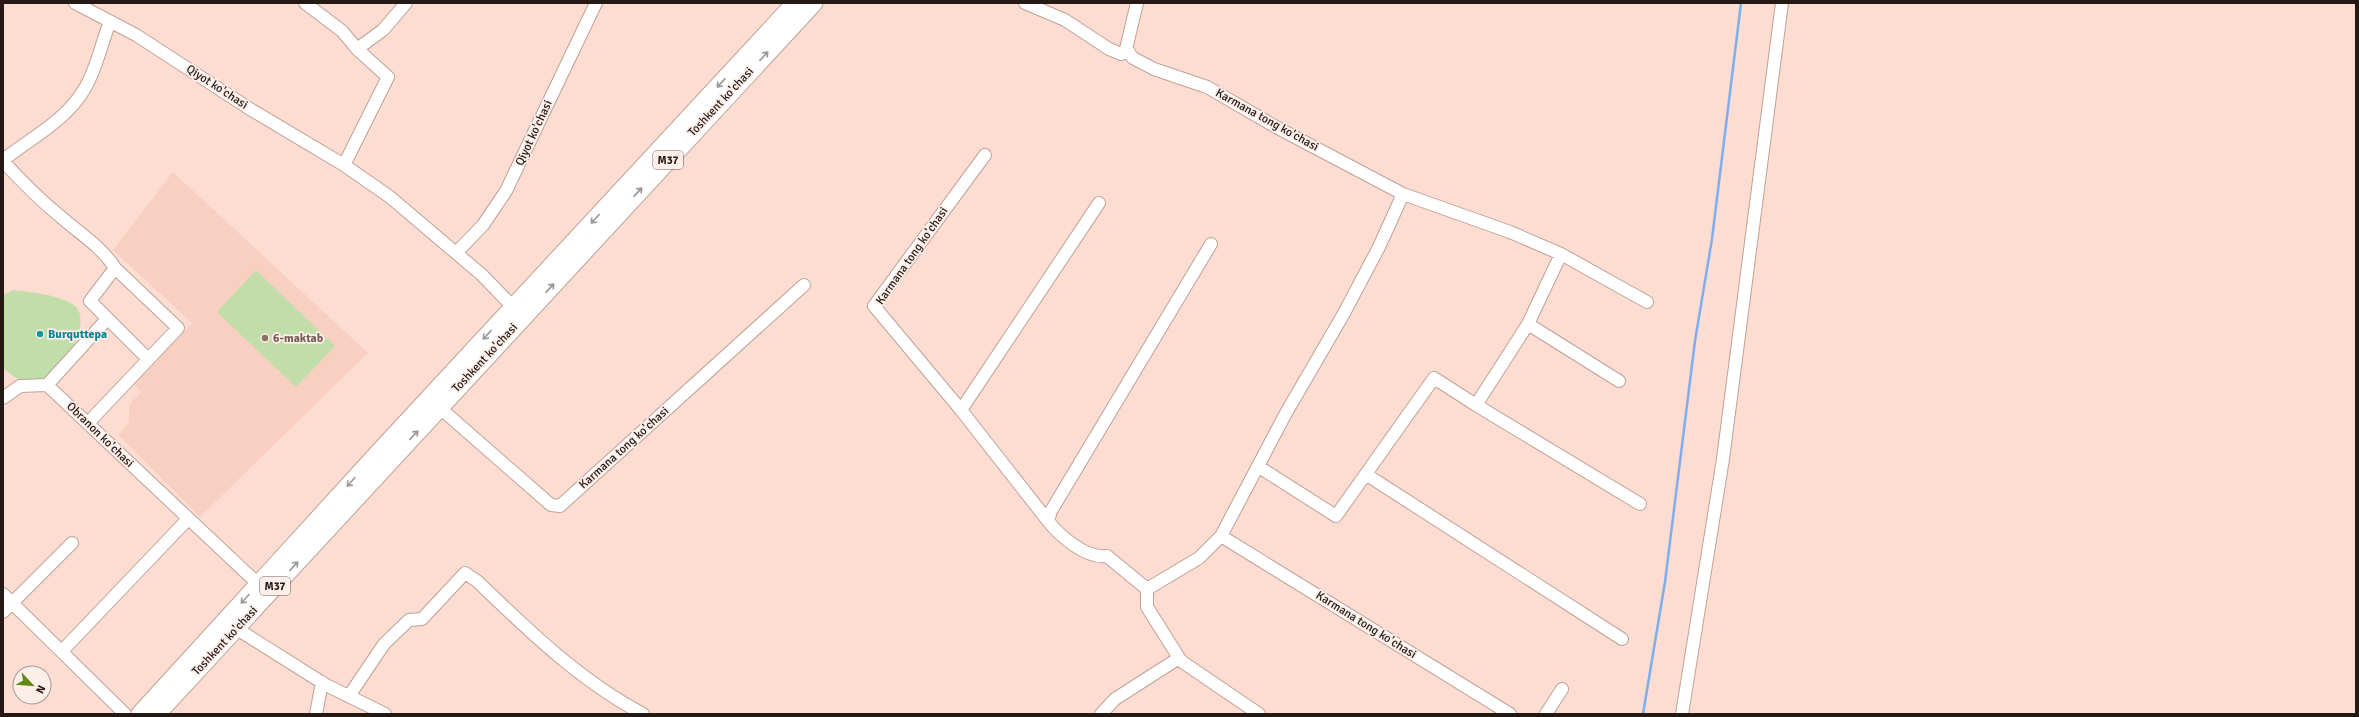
<svg xmlns="http://www.w3.org/2000/svg" width="2359" height="717" font-family="Signika,sans-serif">
<style>
.built{fill:#f8d0c1}
.green{fill:#c1dda9}
.lines{fill:none;stroke-linecap:round;stroke-linejoin:round}
.stream{stroke:#80aeec;stroke-width:2.5}
.minor-casing{stroke:#bfa195;stroke-width:14}
.highway-casing{stroke:#bfa195;stroke-width:19}
.minor{stroke:#fff;stroke-width:12}
.highway{stroke:#fff;stroke-width:17}
.oneway{stroke:#9c9895}
.culture-dot{fill:#0f9aa8;stroke:#fcefea;stroke-width:1.5}
.education-dot{fill:#8d6e63;stroke:#fcefea;stroke-width:1.5}
.labels{text-anchor:middle;dominant-baseline:central;stroke-width:3.5;stroke-linejoin:round;paint-order:stroke}
.shield{fill:#fcefea;stroke:#655954;stroke-width:1}
.shield-label{font-size:11px;font-weight:bold;fill:#241914}
.street-label{font-size:12px;fill:#241914;stroke:#fcefea}
.culture-label{font-size:12px;font-weight:bold;fill:#0d838f;stroke:#fcefea;text-anchor:start}
.education-label{font-size:12px;font-weight:bold;fill:#785e54;stroke:#fcefea;text-anchor:start}
</style>
<rect width="100%" height="100%" fill="#fdddd1"/>
<path class="built" d="M 173,172 L 368,353 L 200,517 L 119,435 L 129,422 L 129,405 L 141,392 L 134,384 L 192,323 L 113,250 Z"/>
<path class="green" d="M 256,270 L 335,346 L 296,387 L 217,312 Z
M 13,290 C 30,292 62,295 75,306 C 95,324 57,388 24,381 C 17,380 8,372 3,368 L 3,295 Z"/>
<g class="lines">
<path class="stream" d="M 1643,714 L 1665,582 L 1695,341 L 1712,239 L 1741,3"/>
<defs>
<path id="minor" d="M 75,3 L 136,35 L 250,109 L 344,165 L 390,197 L 456,253 L 482,275 L 518,312
M 305,3 L 342,31 L 357,49
M 1025,3 L 1065,20 L 1109,49 L 1121,54 L 1129,52
M 1137,3 L 1126,49 L 1133,58 L 1154,69 L 1207,87 L 1276,127 L 1403,194 L 1379,247 L 1343,315 L 1286,413 L 1221,536 L 1199,558 L 1147,589
M 985,155 L 874,306 L 961,410 L 1048,521
M 3,160 C 31,138 67,120 85,88 C 97,68 101,44 110,22
M 3,161 C 21,181 40,200 61,217 C 79,233 102,247 115,268 L 90,301 L 148,359
M 344,165 L 388,77 L 357,49 L 383,30 L 406,3
M 1403,194 L 1510,232 L 1561,254 L 1647,302
M 456,253 L 483,225 L 506,191 L 596,3
M 1528,324 L 1619,381
M 47,385 L 107,319
M 3,398 L 20,386 L 47,385 L 258,584
M 1476,405 L 1640,504
M 440,408 L 551,505 L 560,506 L 804,285
M 961,410 L 1099,203
M 88,423 L 178,328 L 115,268
M 1259,467 L 1336,516 L 1434,378 L 1476,405 L 1528,324 L 1561,254
M 1367,475 L 1622,639
M 1221,536 L 1510,714
M 1147,589 L 1107,556 C 1086,559 1060,536 1048,521 L 1051,511 L 1211,244
M 1147,589 L 1147,607 L 1181,661 L 1259,714
M 3,594 L 125,714
M 3,612 L 72,543
M 237,629 L 326,685 L 385,714
M 62,651 L 188,519
M 349,696 L 384,644 L 409,620 L 422,619 L 465,573 L 477,581 C 528,630 580,681 643,714
M 316,714 L 322,682
M 1101,714 L 1115,699 L 1179,658
M 1546,714 L 1562,689
M 1682,714 L 1723,459 L 1782,3"/>
<path id="highway" d="M 140,714 L 378,453 L 795,3
M 157,714 L 814,3"/>
</defs>
<use href="#minor" class="minor-casing"/>
<use href="#highway" class="highway-casing"/>
<use href="#minor" class="minor"/>
<use href="#highway" class="highway"/>
</g>
<defs><path id="oneway-shaft" d="M-6 0H5M1.5-3L5.5 0L1.5 3" fill="none" stroke-width="1.6" stroke-linecap="round" stroke-linejoin="round"/></defs>
<g class="oneway">
<use href="#oneway-shaft" transform="translate(764 56) rotate(-47)"/>
<use href="#oneway-shaft" transform="translate(721 83) rotate(133)"/>
<use href="#oneway-shaft" transform="translate(638 192) rotate(-47)"/>
<use href="#oneway-shaft" transform="translate(595 219) rotate(133)"/>
<use href="#oneway-shaft" transform="translate(550 288) rotate(-47)"/>
<use href="#oneway-shaft" transform="translate(487 335) rotate(133)"/>
<use href="#oneway-shaft" transform="translate(414 435) rotate(-47)"/>
<use href="#oneway-shaft" transform="translate(351 482) rotate(132)"/>
<use href="#oneway-shaft" transform="translate(294 566) rotate(-47)"/>
<use href="#oneway-shaft" transform="translate(245 599) rotate(132)"/>
</g>
<circle class="culture-dot" cx="40" cy="334" r="4"/>
<circle class="education-dot" cx="265" cy="338" r="4"/>
<g class="labels">
<g class="shield">
<rect x="653" y="151" width="30" height="18" rx="3"/>
<rect x="260" y="577" width="30" height="18" rx="3"/>
</g>
<g class="shield-label">
<text x="668" y="160">M37</text>
<text x="275" y="586">M37</text>
</g>
<g class="street-label">
<text transform="translate(217 87) rotate(33)">Qiyot ko'chasi</text>
<text transform="translate(721 102) rotate(-47)">Toshkent ko'chasi</text>
<text transform="translate(1267 120) rotate(29)">Karmana tong ko'chasi</text>
<text transform="translate(534 133) rotate(-65)">Qiyot ko'chasi</text>
<text transform="translate(912 256) rotate(-55)">Karmana tong ko'chasi</text>
<text transform="translate(485 358) rotate(-47)">Toshkent ko'chasi</text>
<text transform="translate(100 435) rotate(44)">Obranon ko'chasi</text>
<text transform="translate(624 448) rotate(-42)">Karmana tong ko'chasi</text>
<text transform="translate(1366 625) rotate(32)">Karmana tong ko'chasi</text>
<text transform="translate(225 641) rotate(-47)">Toshkent ko'chasi</text>
</g>
<g class="culture-label">
<text x="48" y="334">Burquttepa</text>
</g>
<g class="education-label">
<text x="273" y="338">6-maktab</text>
</g>
</g>
<rect width="2359" height="717" fill="none" stroke="#241914" stroke-width="8"/>
<g transform="translate(32 685) rotate(116)"><circle r="19" fill="#fcefea" stroke="#a69994"/>
<path d="M0-3L7 15L0 10L-7 15Z" fill="#608813"/>
<text y="-6" font-size="11" font-weight="bold" text-anchor="middle" fill="#241914">N</text>
</g>
</svg>
